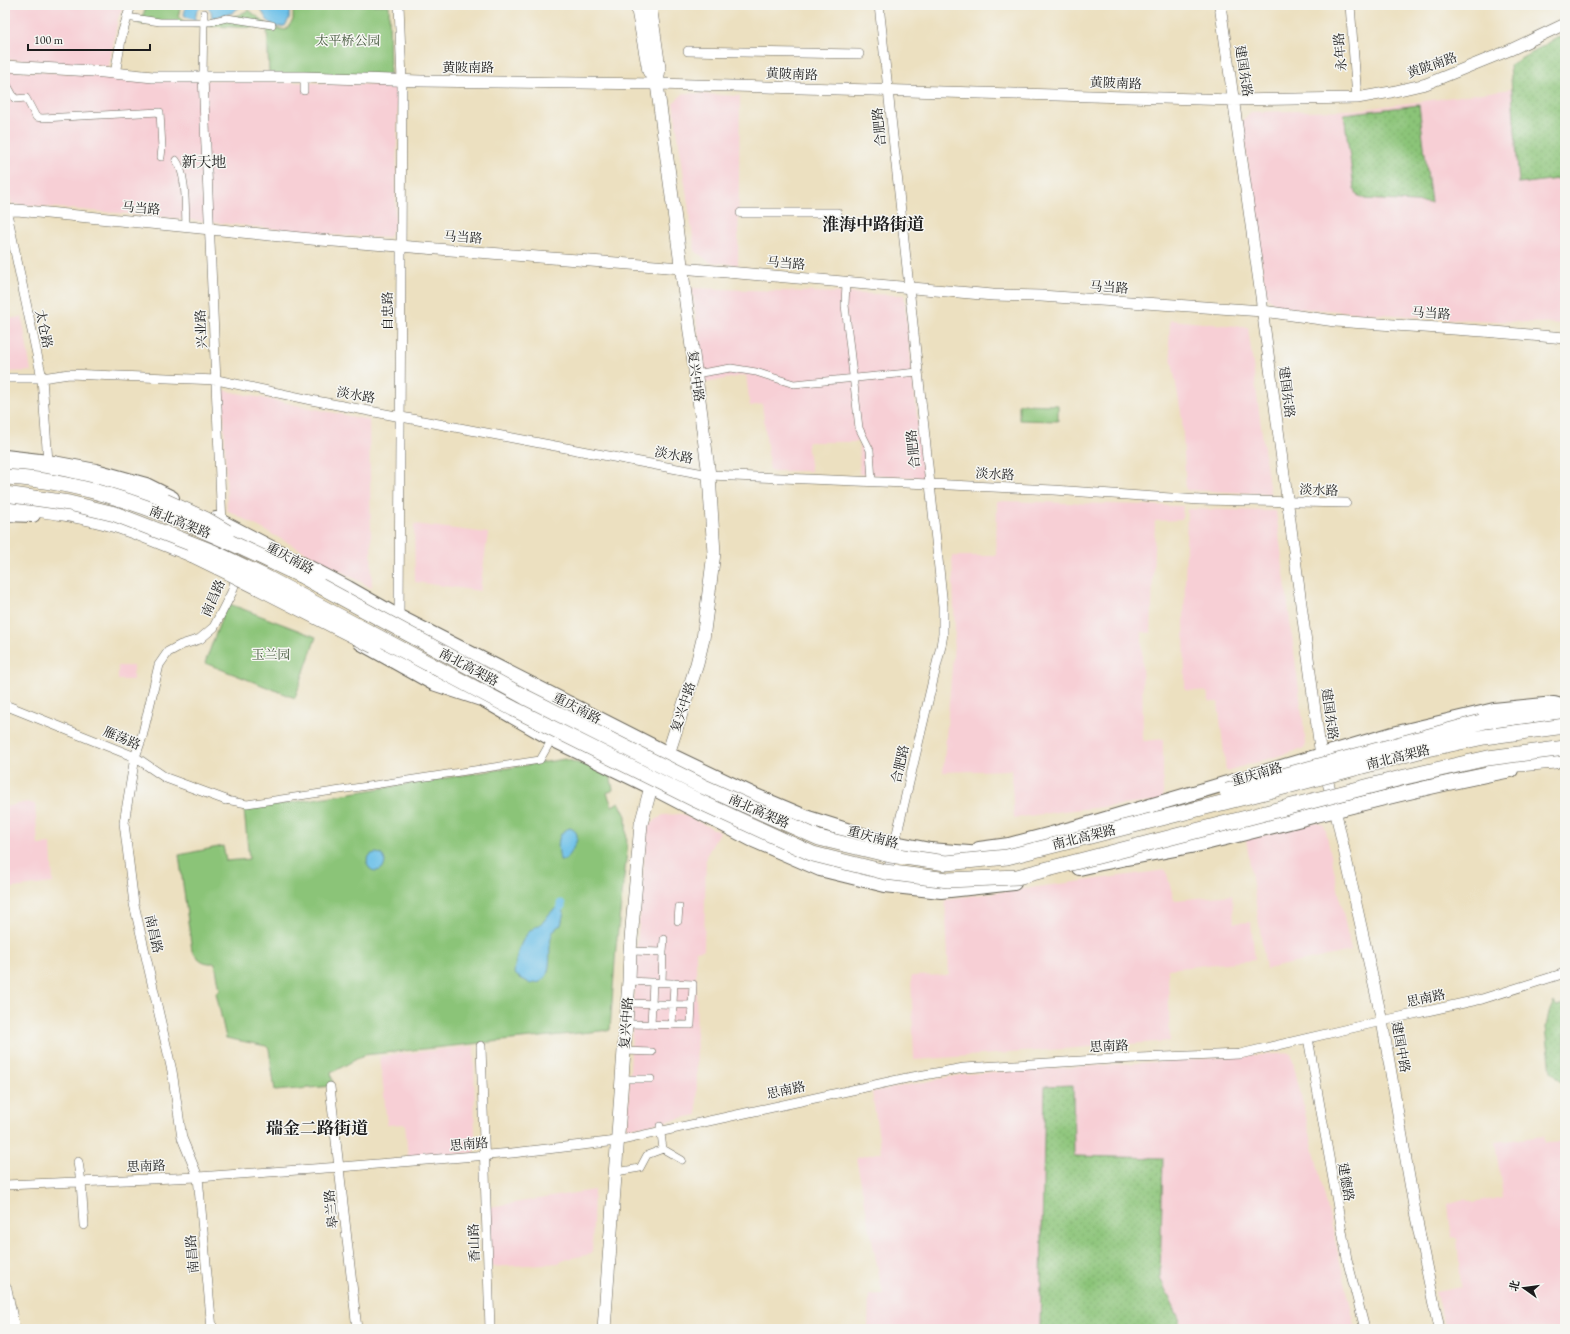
<svg xmlns="http://www.w3.org/2000/svg" width="1570" height="1334" font-family="'EB Garamond','Noto Serif SC',serif">
<style>
.built{fill:#f7cfd5}
.grass{fill:url(#grass-dots);stroke:#54704a}
.green{fill:#8bc478;stroke:#54704a}
.water{fill:#6cc0e8;stroke:#446e82}
.lines{fill:none;stroke-linecap:round;stroke-linejoin:round}
.canal{stroke:#6cc0e8;stroke-width:9}
.pedestrian-casing{stroke:#656155;stroke-width:8}
.minor-casing{stroke:#656155;stroke-width:10}
.tertiary-casing{stroke:#656155;stroke-width:12}
.secondary-casing{stroke:#656155;stroke-width:14}
.primary-casing{stroke:#656155;stroke-width:16}
.trunk-casing{stroke:#656155;stroke-width:16}
.pedestrian{stroke:#fff;stroke-width:7}
.minor{stroke:#fff;stroke-width:9}
.tertiary{stroke:#fff;stroke-width:11}
.secondary{stroke:#fff;stroke-width:13}
.primary{stroke:#fff;stroke-width:14}
.trunk{stroke:#fff;stroke-width:15}
.trunk-bridge-casing{stroke:#656155;stroke-width:16;stroke-linecap:butt}
.trunk-bridge{stroke:#fff;stroke-width:15}
.labels{text-anchor:middle;dominant-baseline:central;stroke-width:3;stroke-linejoin:round;paint-order:stroke}
.park-label{font-size:13px;fill:#43573c;stroke:#f6f6f2}
.street-label{font-size:13px;fill:#1c1c1c;stroke:#f6f6f2}
.quarter-label{font-size:15px;fill:#1c1c1c;stroke:#f6f6f2}
.district-label{font-size:17px;font-weight:bold;fill:#1c1c1c;stroke:#f6f6f2}
</style>
<defs>
<pattern id="grass-dots" width="8" height="8" patternUnits="userSpaceOnUse"><rect width="8" height="8" fill="#8bc478"/><path d="M2 2h.1M6 6h.1" fill="none" stroke="#77a867" stroke-width="1.8" stroke-linecap="round"/></pattern>
</defs>
<rect width="100%" height="100%" fill="#f6f6f2"/>
<filter id="ink" filterUnits="userSpaceOnUse"><feTurbulence type="fractalNoise" baseFrequency=".025" numOctaves="2"/><feDisplacementMap in="SourceGraphic" scale="8" xChannelSelector="R" yChannelSelector="G"/><feConvolveMatrix kernelMatrix="1 2 1 2 8 2 1 2 1" color-interpolation-filters="sRGB"/></filter>
<filter id="wash" filterUnits="userSpaceOnUse"><feTurbulence type="fractalNoise" baseFrequency=".012" numOctaves="4" result="noise"/><feDisplacementMap in="SourceGraphic" scale="16" xChannelSelector="R" yChannelSelector="G"/><feGaussianBlur stdDeviation="0.9" result="paint"/><feColorMatrix in="noise" values="0 0 0 0 0 0 0 0 0 0 0 0 0 0 0 0 0 1.4 0 .05"/><feComposite in="paint" operator="in"/></filter>
<g filter="url(#wash)">
<rect width="100%" height="100%" fill="#ece0c0"/>
<path class="built" d="M 5,5 L 124,5 L 118,18 L 109,67 L 5,59 Z
M 5,70 L 212,80 L 395,85 L 398,93 L 395,225 L 388,238 L 333,235 L 173,218 L 12,204 L 5,184 Z
M 1512,89 L 1519,184 L 1565,178 L 1565,324 L 1452,319 L 1280,307 L 1266,297 L 1242,121 L 1251,112 L 1356,110 Z
M 684,93 L 740,96 L 738,265 L 709,262 L 695,251 L 673,103 Z
M 692,288 L 904,295 L 924,478 L 859,474 L 860,442 L 807,442 L 811,471 L 770,471 L 762,404 L 750,406 L 746,375 L 705,383 Z
M 22,317 L 31,371 L 5,372 L 5,319 Z
M 1170,320 L 1248,327 L 1270,494 L 1186,490 L 1182,418 L 1169,345 Z
M 223,390 L 369,420 L 372,588 L 227,510 Z
M 997,501 L 1183,506 L 1182,520 L 1155,521 L 1151,633 L 1142,632 L 1143,741 L 1163,739 L 1163,801 L 1064,811 L 1014,818 L 1011,770 L 943,772 L 955,632 L 952,556 L 996,556 Z
M 1187,509 L 1276,511 L 1306,744 L 1303,749 L 1226,771 L 1218,702 L 1209,702 L 1207,692 L 1185,690 L 1184,618 Z
M 414,524 L 488,533 L 480,591 L 415,582 Z
M 118,666 L 133,666 L 133,680 L 118,680 Z
M 27,802 L 35,804 L 38,845 L 51,844 L 53,883 L 5,889 L 5,807 Z
M 682,814 L 720,832 L 706,856 L 704,950 L 696,951 L 697,1115 L 627,1129 L 635,971 L 647,826 L 663,815 Z
M 1314,823 L 1319,823 L 1324,826 L 1326,831 L 1351,951 L 1266,969 L 1246,839 Z
M 1166,870 L 1174,900 L 1232,895 L 1234,923 L 1251,922 L 1255,960 L 1168,969 L 1170,1041 L 914,1060 L 911,976 L 949,975 L 945,899 Z
M 474,1046 L 475,1153 L 408,1158 L 405,1124 L 387,1125 L 380,1056 Z
M 1291,1053 L 1356,1329 L 868,1329 L 869,1294 L 883,1295 L 856,1158 L 881,1152 L 872,1092 L 965,1074 Z
M 1544,1136 L 1545,1143 L 1565,1142 L 1565,1329 L 1446,1329 L 1435,1292 L 1461,1287 L 1457,1238 L 1451,1238 L 1448,1203 L 1464,1199 L 1474,1203 L 1503,1197 L 1495,1142 Z
M 594,1190 L 592,1254 L 566,1259 L 559,1263 L 491,1267 L 489,1207 Z"/>
<path class="grass" d="M 1565,36 L 1565,178 L 1519,184 L 1510,65 L 1557,38 Z
M 1419,105 L 1431,203 L 1365,199 L 1357,195 L 1354,188 L 1344,114 Z
M 1554,1002 L 1556,1006 L 1565,1004 L 1565,1082 L 1560,1081 L 1551,1071 L 1546,1027 L 1549,1012 Z
M 1073,1085 L 1074,1156 L 1163,1158 L 1160,1278 L 1182,1325 L 1182,1329 L 1040,1329 L 1045,1086 Z"/>
<path class="green" d="M 147,5 L 181,5 L 178,17 L 187,24 L 236,16 L 249,10 L 270,27 L 286,30 L 293,20 L 293,5 L 389,5 L 390,76 L 269,75 L 267,28 L 139,24 Z
M 1019,404 L 1058,405 L 1058,421 L 1019,420 Z
M 227,603 L 316,637 L 295,698 L 205,663 Z
M 565,759 L 610,773 L 613,790 L 607,793 L 612,806 L 619,802 L 626,816 L 627,852 L 616,947 L 610,1030 L 364,1055 L 331,1073 L 333,1086 L 275,1091 L 269,1049 L 266,1046 L 226,1038 L 216,993 L 220,990 L 215,963 C 203,964 199,960 192,951 L 179,855 L 223,846 L 226,861 L 249,859 L 244,810 Z"/>
<path class="water" d="M 186,5 L 287,5 L 290,8 L 289,19 L 285,26 L 275,27 L 267,20 L 261,10 L 252,5 L 241,6 L 232,13 L 212,18 L 211,11 L 207,7 L 201,7 L 197,10 L 195,20 L 188,18 L 184,15 Z
M 570,828 C 586,834 571,851 565,860 L 560,860 C 558,847 555,833 570,828 Z
M367 862a9 9 0 1 1 18 0a9 9 0 1 1-18 0Z
M 561,907 L 564,912 L 561,925 C 540,933 559,972 540,982 C 537,983 533,983 530,984 C 525,979 519,979 514,973 C 516,959 519,941 530,931 C 534,927 539,926 543,922 C 549,915 551,909 561,907 Z"/>
<g class="lines">
<path class="canal" d="M 561,907 L 561,904"/>
</g>
</g>
<g filter="url(#ink)">
<g class="lines">
<defs>
<path id="pedestrian" d="M 126,17 L 160,22 L 210,22 L 227,18 L 272,25
M 203,76 L 204,13
M 304,77 L 304,91
M 5,81 L 15,99 L 26,98 L 36,117 L 42,118 L 160,112 L 162,148 L 161,157
M 176,160 C 187,174 185,209 186,226
M 846,283 L 845,305 L 859,428 L 870,450 L 872,481
M 695,374 L 731,368 L 756,372 L 794,384 L 918,372
M 226,800 L 247,804 L 540,760 L 552,739
M 678,921 L 679,907
M 630,951 L 663,952 L 664,939
M 662,982 L 663,952
M 627,1003 L 692,1005
M 626,1024 L 691,1025 L 693,984 L 629,981
M 651,1025 L 653,982
M 672,1025 L 674,983
M 624,1051 L 652,1052
M 622,1079 L 651,1079
M 660,1126 L 663,1149
M 616,1172 L 640,1168 L 647,1155 L 663,1149 L 682,1160"/>
<path id="minor" d="M 879,5 L 943,606 L 943,634 L 941,646 L 887,876
M 1350,5 L 1357,98
M 688,51 L 859,54
M 115,74 L 122,34 L 131,5
M 203,76 L 222,525
M 5,204 L 42,378 L 48,462
M 741,213 L 837,213
M 5,378 L 42,378 L 69,374 L 217,380 L 311,400 L 709,475 L 930,484 L 1054,490 L 1200,500 L 1346,503
M 399,617 L 402,80 L 399,5
M 5,705 L 135,757 L 166,778 L 226,800
M 1308,1038 L 1347,1259 L 1365,1329
M 481,1046 L 490,1329
M 330,1087 L 357,1329
M 78,1162 L 81,1182 L 84,1225
M 5,1185 L 198,1177 L 340,1167 L 512,1153 L 617,1141 L 907,1078 L 964,1068 L 1113,1059 L 1240,1054 L 1382,1021 L 1482,999 L 1565,973
M 212,1329 L 198,1177 L 182,1138 L 172,1071 L 134,904 L 124,823 L 135,757 L 142,737 L 159,665 L 168,652 L 181,645 L 200,639 L 214,627 L 232,592 L 236,578 L 234,572"/>
<path id="tertiary" d="M 1220,5 L 1261,296 L 1264,323 L 1321,756 L 1335,809 L 1382,1021 L 1415,1212 L 1439,1329
M 5,66 L 93,71 L 153,77 L 304,77 L 421,81 L 657,84 L 1234,100 L 1357,98 L 1391,92 L 1426,84 L 1510,50 L 1565,24
M 5,211 L 17,210 L 321,240 L 681,268 L 993,295 L 1041,296 L 1263,311 L 1335,321 L 1483,331 L 1565,338"/>
<path id="secondary" d="M 637,5 L 649,71 L 657,84
M 5,1289 L 13,1329
M 604,1329 L 629,981 L 630,951 L 641,824 L 651,787 L 668,754 L 697,664 L 703,639 L 714,553 L 709,475 L 657,84 L 659,68 L 650,5"/>
<path id="primary" d="M 5,457 L 48,462 L 96,471 L 146,485 L 172,498
M 5,514 L 33,515
M 216,519 L 348,588 L 399,617 L 668,754 L 758,797 L 808,818 L 875,839 L 930,850 L 982,854 L 989,853
M 361,643 L 433,683 L 484,700 L 552,739 L 651,787 L 751,839 L 820,869 L 885,885 L 941,891 L 1014,883
M 979,849 L 1009,845 L 1082,826 L 1393,734 L 1494,710 L 1554,704 L 1565,707
M 1079,868 C 1123,857 1168,852 1213,841 C 1312,817 1410,789 1511,770"/>
<path id="trunk" d="M 5,464 L 83,477 L 126,487 L 165,501
M 5,506 C 42,509 80,514 116,525 C 142,533 168,545 193,555
M 302,576 L 320,586
M 1481,722 L 1565,711
M 1492,766 L 1555,761"/>
</defs>
<use href="#pedestrian" class="pedestrian-casing"/>
<use href="#minor" class="minor-casing"/>
<use href="#tertiary" class="tertiary-casing"/>
<use href="#secondary" class="secondary-casing"/>
<use href="#primary" class="primary-casing"/>
<use href="#trunk" class="trunk-casing"/>
<use href="#pedestrian" class="pedestrian"/>
<use href="#minor" class="minor"/>
<use href="#tertiary" class="tertiary"/>
<use href="#secondary" class="secondary"/>
<use href="#primary" class="primary"/>
<use href="#trunk" class="trunk"/>
<defs>
<path id="trunk-bridge" d="M 5,477 C 111,482 208,532 302,576
M 5,494 L 69,503 L 115,514 L 213,552 L 263,576 L 514,709 L 696,800 L 813,854 L 885,872 L 948,880 L 1017,877 L 1405,777 L 1488,758 L 1565,748
M 165,501 L 205,519 L 227,532
M 193,555 L 232,574 L 374,646
M 320,586 L 525,697 L 702,786 L 819,838 L 890,855 L 946,863 L 1007,857 L 1261,793 L 1423,750 L 1484,737 L 1565,726
M 1227,791 L 1481,722"/>
</defs>
<use href="#trunk-bridge" class="trunk-bridge-casing"/>
<use href="#trunk-bridge" class="trunk-bridge"/>
</g>
</g>
<g class="labels">
<g class="park-label">
<text x="348" y="40">太平桥公园</text>
<text x="271" y="654">玉兰园</text>
</g>
<g class="street-label">
<text transform="translate(1340 52) rotate(-95)">永年路</text>
<text transform="translate(1432 65) rotate(-19)">黄陂南路</text>
<text x="468" y="67">黄陂南路</text>
<text transform="translate(1244 71) rotate(81)">建国东路</text>
<text transform="translate(792 74) rotate(2)">黄陂南路</text>
<text transform="translate(1116 83) rotate(2)">黄陂南路</text>
<text transform="translate(879 127) rotate(-96)">合肥路</text>
<text transform="translate(141 208) rotate(5)">马当路</text>
<text transform="translate(463 237) rotate(4)">马当路</text>
<text transform="translate(786 263) rotate(5)">马当路</text>
<text transform="translate(1109 287) rotate(4)">马当路</text>
<text transform="translate(387 311) rotate(-90)">自忠路</text>
<text transform="translate(1431 313) rotate(4)">马当路</text>
<text transform="translate(44 329) rotate(78)">太仓路</text>
<text transform="translate(201 329) rotate(-93)">兴业路</text>
<text transform="translate(696 376) rotate(82)">复兴中路</text>
<text transform="translate(1287 392) rotate(83)">建国东路</text>
<text transform="translate(356 395) rotate(10)">淡水路</text>
<text transform="translate(913 449) rotate(-96)">合肥路</text>
<text transform="translate(674 455) rotate(11)">淡水路</text>
<text transform="translate(995 474) rotate(3)">淡水路</text>
<text transform="translate(1319 490) rotate(2)">淡水路</text>
<text transform="translate(180 522) rotate(22)">南北高架路</text>
<text transform="translate(290 558) rotate(28)">重庆南路</text>
<text transform="translate(213 598) rotate(-66)">南昌路</text>
<text transform="translate(469 667) rotate(28)">南北高架路</text>
<text transform="translate(683 707) rotate(-72)">复兴中路</text>
<text transform="translate(577 708) rotate(27)">重庆南路</text>
<text transform="translate(1330 714) rotate(82)">建国东路</text>
<text transform="translate(122 738) rotate(23)">雁荡路</text>
<text transform="translate(1398 757) rotate(-14)">南北高架路</text>
<text transform="translate(900 764) rotate(-77)">合肥路</text>
<text transform="translate(1257 774) rotate(-16)">重庆南路</text>
<text transform="translate(759 811) rotate(24)">南北高架路</text>
<text transform="translate(873 837) rotate(15)">重庆南路</text>
<text transform="translate(1084 837) rotate(-14)">南北高架路</text>
<text transform="translate(154 934) rotate(77)">南昌路</text>
<text transform="translate(1426 998) rotate(-12)">思南路</text>
<text transform="translate(626 1023) rotate(-86)">复兴中路</text>
<text transform="translate(1109 1046) rotate(-3)">思南路</text>
<text transform="translate(1401 1047) rotate(80)">建国中路</text>
<text transform="translate(786 1090) rotate(-12)">思南路</text>
<text transform="translate(469 1144) rotate(-5)">思南路</text>
<text transform="translate(146 1166) rotate(-2)">思南路</text>
<text transform="translate(1346 1182) rotate(80)">建德路</text>
<text transform="translate(331 1209) rotate(-96)">皋兰路</text>
<text transform="translate(474 1243) rotate(-92)">香山路</text>
<text transform="translate(192 1254) rotate(-95)">南昌路</text>
</g>
<g class="quarter-label">
<text x="204" y="161">新天地</text>
</g>
<g class="district-label">
<text x="873" y="224">淮海中路街道</text>
<text x="317" y="1128">瑞金二路街道</text>
</g>
</g>
<rect width="1570" height="1334" fill="none" stroke="#f6f6f2" stroke-width="20"/>
<g transform="translate(1524 1288) rotate(284)" stroke="#f6f6f2" stroke-width="3" paint-order="stroke">
<path d="M0-3L7 15L0 10L-7 15Z" fill="#1c1c1c"/>
<text y="-6" font-size="11" font-weight="bold" text-anchor="middle" fill="#1c1c1c">北</text>
</g>
<path d="M28 44v6h122v-6" fill="none" stroke="#1c1c1c" stroke-width="2"/>
<text x="34" y="44" font-size="12" fill="#1c1c1c" stroke="#f6f6f2" stroke-width="3" paint-order="stroke">100 m</text>
</svg>
